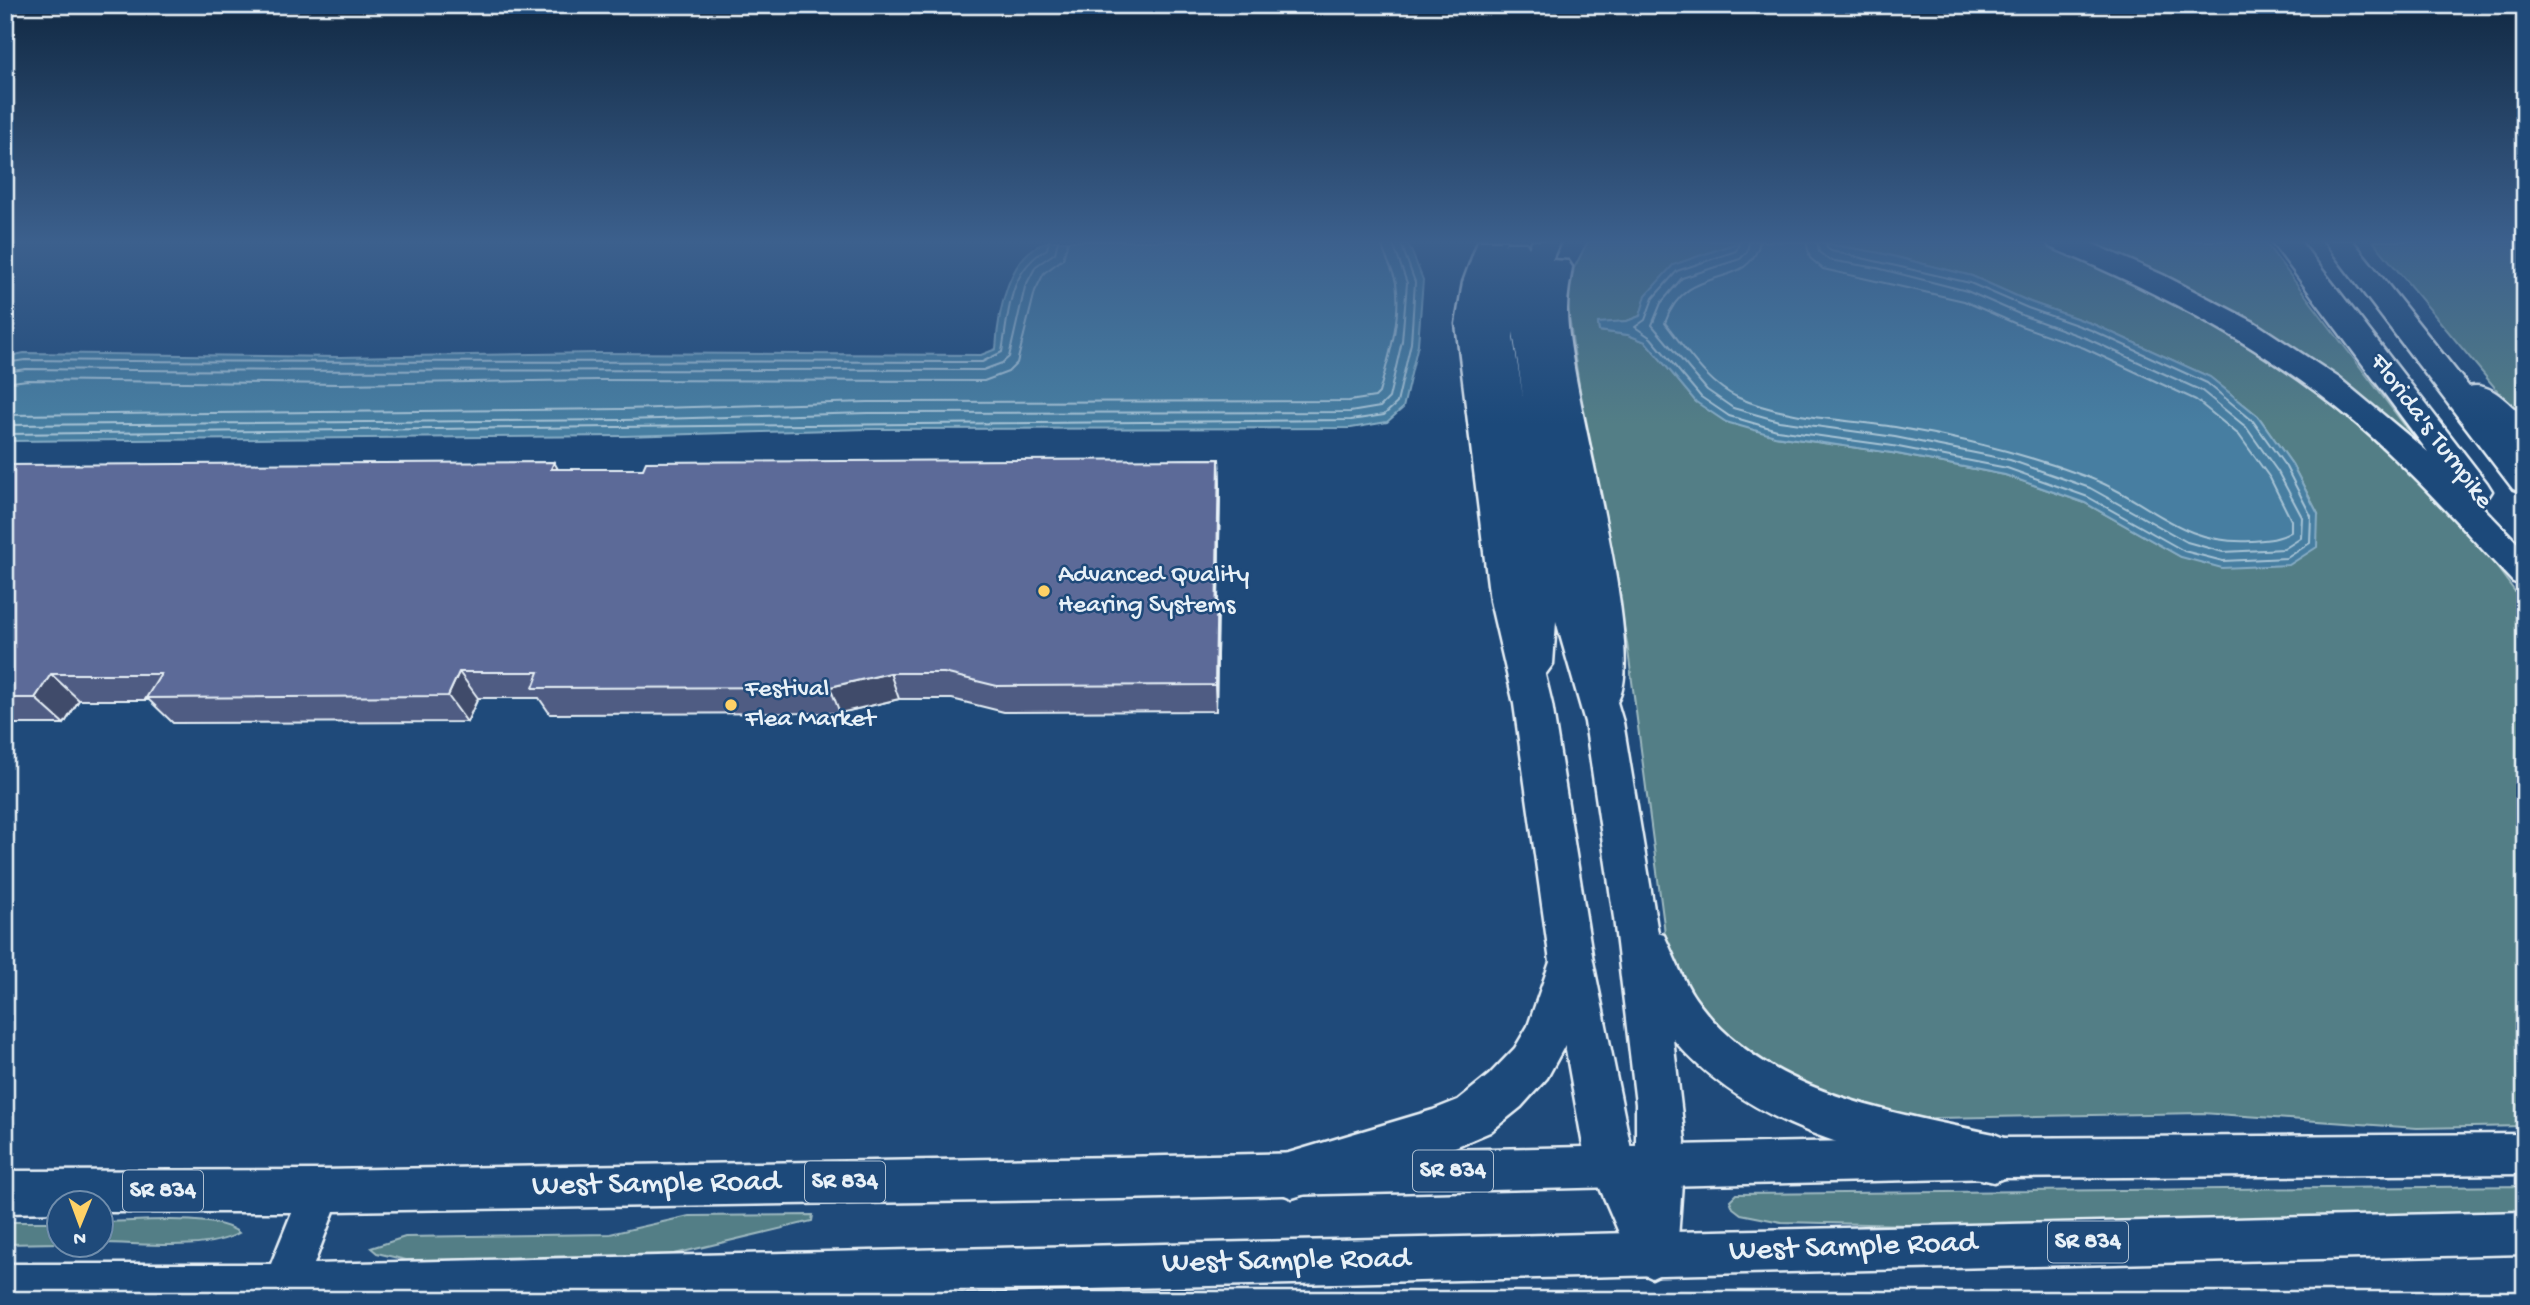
<svg xmlns="http://www.w3.org/2000/svg" width="2530" height="1305" font-family="'Gochi Hand',sans-serif">
<style>
.green{fill:#527e86;stroke:#9db8bf;stroke-width:2}
.water{fill:#467ea1;stroke:#87acc4;stroke-width:2}
.lines{fill:none;stroke-linecap:round;stroke-linejoin:round}
.shore{stroke:#a7c3d5;stroke-width:2}
.primary-casing{stroke:#e8f1f8;stroke-width:5}
.highway-casing{stroke:#e8f1f8;stroke-width:5}
.primary{fill:#1f4a7a;fill-rule:evenodd}
.highway{fill:#1f4a7a;fill-rule:evenodd}
.wall{fill:#4f5c83;stroke:#e8f1f8;stroke-width:2}
.shaded-wall{fill:#404b6a;stroke:#e8f1f8;stroke-width:2}
.building{fill:#5c6b98;stroke:#e8f1f8;stroke-width:2}
.poi-dot{fill:#ffd166;stroke:#1f4a7a;stroke-width:2.5}
.labels{text-anchor:middle;dominant-baseline:central;stroke-width:5;stroke-linejoin:round;paint-order:stroke}
.shield{fill:#1f4a7a;stroke:#acbfd2;stroke-width:2}
.shield-label{font-size:24px;font-weight:bold;fill:#e8f1f8}
.street-label{font-size:26px;fill:#e8f1f8;stroke:#1f4a7a}
.poi-label{font-size:26px;fill:#e8f1f8;stroke:#1f4a7a;text-anchor:start}
.near-street-label{font-size:32px;fill:#e8f1f8;stroke:#1f4a7a}
</style>
<rect width="100%" height="100%" fill="#1f4a7a"/>
<filter id="ink" filterUnits="userSpaceOnUse"><feTurbulence type="fractalNoise" baseFrequency=".0143" numOctaves="2"/><feDisplacementMap in="SourceGraphic" scale="14" xChannelSelector="R" yChannelSelector="G"/><feConvolveMatrix kernelMatrix="1 2 1 2 8 2 1 2 1" color-interpolation-filters="sRGB"/></filter>
<g filter="url(#ink)">
<path class="green" d="M 1588,241 L 1743,241 L 1673,265 L 1647,295 L 1640,316 L 1627,321 L 1598,324 L 1599,331 L 1628,335 L 1646,342 L 1696,402 L 1775,436 L 1892,453 L 2005,475 L 2085,503 L 2181,557 L 2318,514 L 2292,464 L 2258,416 L 2210,377 L 2093,324 L 2030,302 L 1972,276 L 1880,253 L 1822,243 L 1755,241 L 2045,241 L 2073,252 L 2217,321 L 2376,432 L 2484,550 L 2525,605 L 2525,1126 L 2417,1128 L 2202,1113 L 1885,1119 L 1736,1058 L 1667,962 L 1664,925 L 1627,643 L 1581,399 L 1567,303 L 1574,268 Z
M 2073,241 L 2264,241 L 2422,448 L 2395,429 Z
M 2373,241 L 2525,241 L 2525,418 L 2496,389 Z
M 2525,1186 L 2525,1213 L 1955,1226 L 1781,1222 L 1741,1214 L 1733,1208 L 1730,1200 L 1736,1194 Z
M 813,1215 L 812,1221 L 662,1257 L 406,1260 L 377,1253 L 371,1248 L 405,1237 L 610,1234 L 689,1216 Z
M 5,1222 L 59,1222 L 59,1243 L 5,1244 Z
M 102,1222 C 132,1222 218,1213 239,1233 C 205,1252 141,1243 102,1243 Z"/>
<path class="water" d="M 1051,241 L 1401,241 L 1409,245 L 1423,280 L 1418,344 L 1403,408 L 1387,422 L 1351,428 L 868,429 L 623,436 L 5,441 L 5,357 L 24,353 L 340,357 L 597,353 L 981,355 L 996,349 C 998,313 1008,250 1051,241 Z
M 1743,241 L 1822,243 L 1880,253 L 1972,276 L 2030,302 L 2093,324 L 2210,377 L 2258,416 L 2292,464 L 2318,514 L 2317,547 L 2289,565 L 2222,568 L 2181,557 L 2085,503 L 2005,475 L 1892,453 L 1775,436 L 1726,422 L 1696,402 L 1646,342 L 1628,335 L 1599,331 L 1598,323 L 1627,321 L 1640,316 L 1646,295 L 1673,265 Z"/>
<g class="lines">
<path class="shore" d="M 1740,241 L 1736,251 L 1677,271 L 1653,298 L 1645,320 L 1635,327 L 1651,338 L 1701,397 L 1729,416 L 1777,430 L 1893,446 L 2007,468 L 2088,497 L 2184,551 L 2223,561 L 2287,558 L 2310,543 L 2311,516 L 2286,467 L 2253,421 L 2207,383 L 2091,330 L 2028,308 L 1970,283 L 1831,251 L 1827,248 L 1826,241
M 1749,241 L 1747,252 L 1740,259 L 1682,278 L 1661,303 L 1652,325 L 1707,390 L 1733,408 L 1779,421 L 1895,437 L 2010,460 L 2090,488 L 2187,542 L 2223,552 L 2284,549 L 2301,538 L 2302,517 L 2278,472 L 2246,427 L 2202,391 L 2088,339 L 2024,316 L 1967,291 L 1877,268 L 1829,260 L 1819,252 L 1817,241
M 1760,241 C 1749,294 1687,259 1665,323 C 1686,349 1707,384 1739,398 C 1787,419 1844,419 1895,427 C 1962,438 2027,454 2090,478 C 2151,501 2179,545 2251,541 C 2266,540 2278,540 2291,532 L 2291,520 L 2270,478 L 2239,435 L 2196,400 L 2084,348 L 2021,326 L 1964,301 L 1823,269 L 1810,258 L 1806,241
M 5,363 L 25,360 C 344,364 663,360 982,362 L 1002,352 C 1009,312 1008,271 1047,249 L 1049,241
M 5,372 L 26,369 C 345,373 664,369 983,370 L 1002,363 L 1009,357 L 1025,287 L 1036,266 L 1055,253 L 1058,241
M 5,383 L 27,380 L 340,384 L 597,380 L 984,381 L 1008,372 L 1017,363 L 1035,291 L 1044,273 L 1063,259 L 1068,241
M 5,415 L 623,409 L 868,402 L 1349,401 L 1375,397 L 1379,393 C 1388,360 1402,318 1396,283 C 1393,268 1383,256 1381,241
M 5,425 L 623,420 L 868,413 L 1350,412 L 1380,407 L 1389,398 L 1402,341 L 1407,283 L 1392,241
M 5,434 C 454,430 902,422 1351,420 L 1384,415 L 1397,403 L 1411,343 L 1415,282 L 1400,241"/>
<defs>
<path id="primary" d="M 2525,1134 L 2525,1174 L 1994,1178 L 1120,1199 L 334,1211 L 314,1264 L 2525,1212 L 2525,1254 L 639,1300 L 5,1300 L 5,1264 L 271,1264 L 292,1212 L 102,1212 L 102,1204 L 60,1204 L 60,1212 L 5,1213 L 5,1171 L 321,1170 L 1120,1157 L 1994,1138 Z"/>
<path id="highway" d="M 1478,241 L 1506,241 L 1504,246 L 1506,243 L 1526,243 L 1529,248 L 1532,241 L 1560,241 L 1552,260 L 1568,261 L 1572,267 C 1570,281 1567,295 1567,309 C 1567,387 1650,651 1617,702 L 1623,722 L 1658,933 L 1664,935 C 1674,956 1682,979 1695,998 C 1763,1094 1888,1111 1994,1134 L 2011,1141 L 2018,1158 L 2011,1175 L 1994,1182 C 1879,1156 1754,1134 1673,1039 L 1685,1141 L 1677,1253 L 1669,1270 L 1652,1278 L 1635,1270 L 1584,1151 L 1565,1045 L 1547,1078 L 1521,1107 L 1490,1132 L 1434,1156 L 1292,1198 L 1275,1191 L 1268,1174 L 1275,1157 L 1433,1110 L 1458,1100 L 1489,1075 L 1515,1048 L 1528,1026 L 1550,962 L 1514,704 L 1490,601 L 1456,324 L 1463,282 ZM 1513,332 L 1523,396 L 1513,338 ZM 1556,621 L 1585,722 L 1614,918 L 1636,1104 L 1636,1159 L 1631,1149 L 1593,961 L 1552,704 L 1545,675 L 1553,664 Z
M 2046,241 L 2086,241 L 2163,275 L 2254,322 L 2339,378 L 2428,452 L 2271,241 L 2300,241 L 2487,483 L 2492,491 L 2487,499 L 2478,502 L 2525,551 L 2525,586 L 2513,582 C 2462,528 2413,472 2357,424 C 2265,347 2160,292 2050,247 Z
M 2324,241 L 2353,241 L 2469,387 C 2491,381 2509,405 2525,418 L 2525,447 L 2514,444 L 2525,458 L 2525,493 L 2513,489 Z"/>
</defs>
<use href="#primary" class="primary-casing"/>
<use href="#highway" class="highway-casing"/>
<use href="#primary" class="primary"/>
<use href="#highway" class="highway"/>
</g>
<path class="wall" d="M 1219,459 L 1220,486 L 1216,711 L 1004,712 L 952,699 L 899,699 L 840,713 L 550,714 L 539,698 L 478,698 L 467,722 L 173,723 L 149,700 L 79,700 L 64,724 L 10,724 L 5,720 L 5,465 L 558,469 L 643,469 Z"/>
<path class="shaded-wall" d="M 1219,459 L 1220,486 L 1216,711 L 1215,685 Z
M 554,462 L 569,489 L 551,469 Z
M 459,672 L 478,698 L 467,722 L 448,696 Z
M 890,673 L 899,699 L 840,713 L 830,687 Z
M 51,674 L 79,700 L 64,724 L 35,698 Z"/>
<path class="building" d="M 1219,459 L 1215,685 L 997,686 L 944,673 L 890,673 L 830,687 L 533,688 L 539,672 L 459,672 L 448,696 L 146,698 L 161,674 L 51,674 L 35,698 L 5,698 L 5,465 L 554,462 L 551,469 L 643,469 L 646,462 Z"/>
</g>
<linearGradient id="sky" x2="0" y2="1"><stop stop-color="#112943"/><stop offset="0.57" stop-color="#3c608d"/><stop offset="1" stop-color="#3c608d" stop-opacity="0"/></linearGradient>
<rect width="2530" height="424" fill="url(#sky)"/>
<g class="poi-dot">
<circle cx="1044" cy="591" r="7"/>
<circle cx="731" cy="705" r="7"/>
</g>
<g class="labels">
<g class="shield">
<rect x="1413" y="1150.5" width="80" height="41" rx="5"/>
<rect x="805" y="1161.5" width="80" height="41" rx="5"/>
<rect x="123" y="1170.5" width="80" height="41" rx="5"/>
<rect x="2048" y="1221.5" width="80" height="41" rx="5"/>
</g>
<g class="shield-label">
<text x="1453" y="1171">SR 834</text>
<text x="845" y="1182">SR 834</text>
<text x="163" y="1191">SR 834</text>
<text x="2088" y="1242">SR 834</text>
</g>
<g class="street-label">
<text transform="translate(2430 432) rotate(53)">Florida's Turnpike</text>
</g>
<g class="poi-label">
<text x="1058" y="576">Advanced Quality<tspan x="1058" dy="30">Hearing Systems</tspan></text>
<text x="745" y="690">Festival<tspan x="745" dy="30">Flea Market</tspan></text>
</g>
<g class="near-street-label">
<text transform="translate(656 1185) rotate(-1)">West Sample Road</text>
<text transform="translate(1853 1248) rotate(-2)">West Sample Road</text>
<text transform="translate(1286 1262) rotate(-1)">West Sample Road</text>
</g>
</g>
<rect width="2530" height="1305" fill="none" stroke="#1f4a7a" stroke-width="28"/>
<rect x="14" y="14" width="2502" height="1277" fill="none" stroke="#e8f1f8" stroke-width="2.5" filter="url(#ink)"/>
<g transform="translate(80 1224) rotate(181)"><circle r="33" fill="#1f4a7a" stroke="#6f8dac" stroke-width="2"/>
<path d="M0-5L12 26L0 18L-12 26Z" fill="#ffd166"/>
<text y="-10" font-size="19" font-weight="bold" text-anchor="middle" fill="#e8f1f8">N</text>
</g>
</svg>
